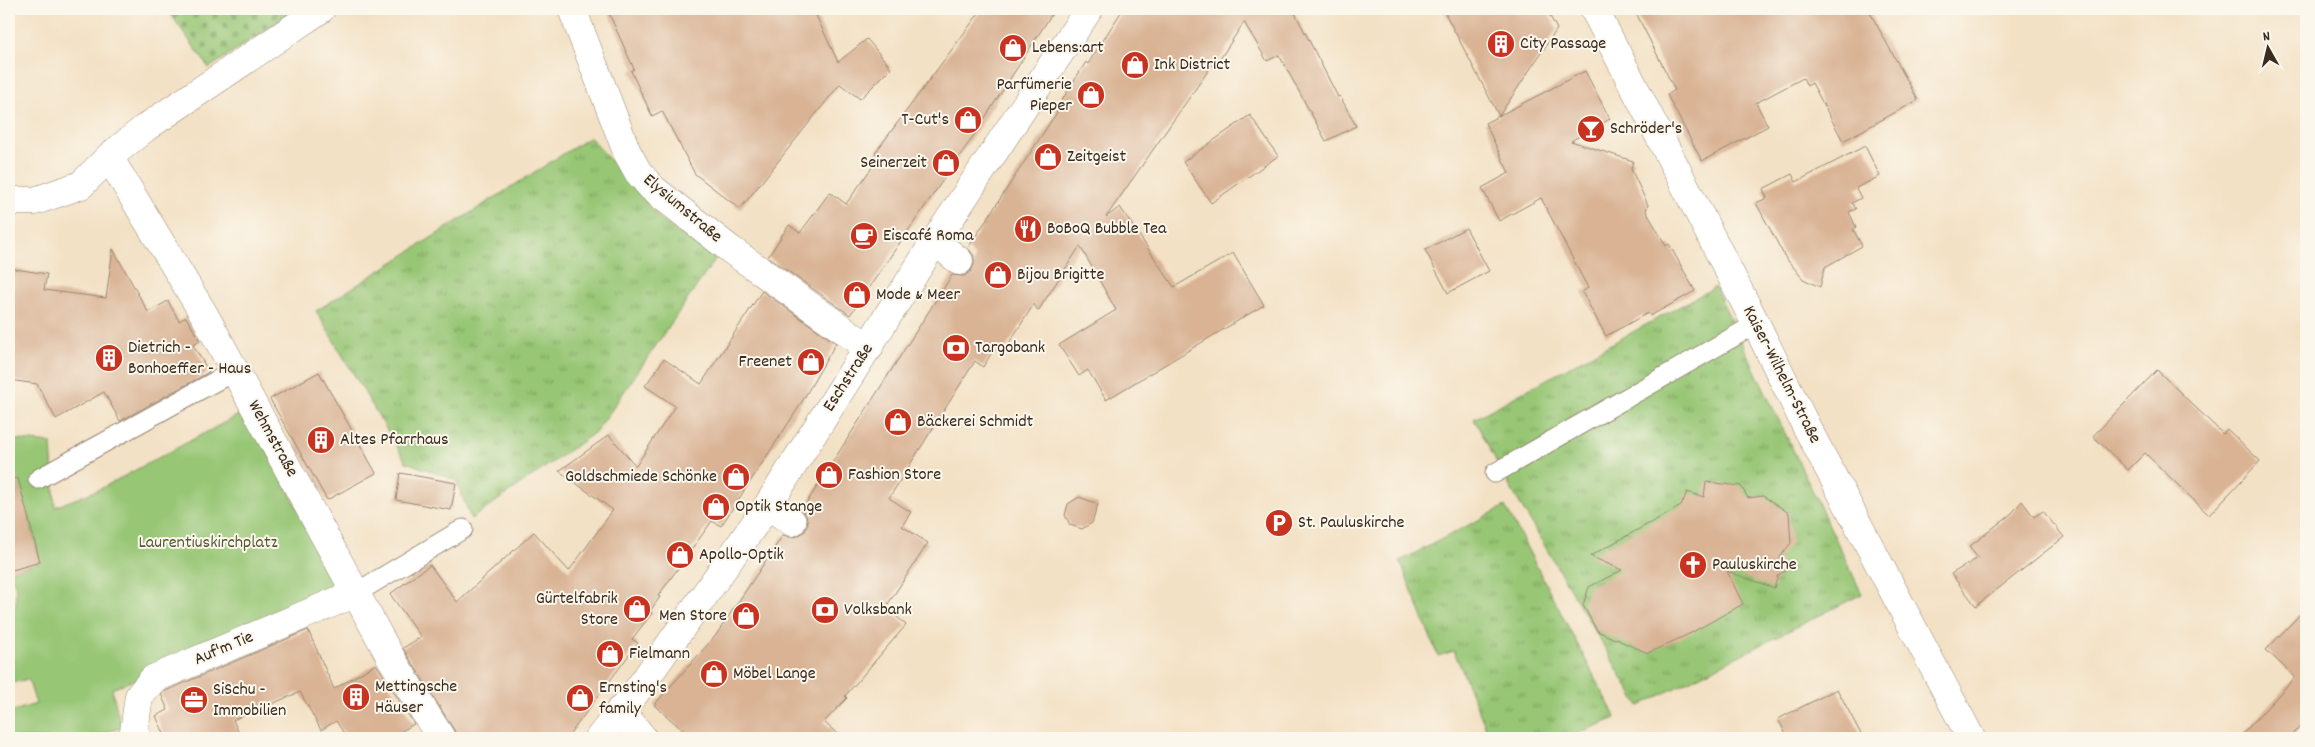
<svg xmlns="http://www.w3.org/2000/svg" width="2315" height="747" font-family="Dekko,sans-serif">
<style>
.grass{fill:url(#grass-tufts);stroke:#697849}
.cemetery{fill:url(#cemetery-stones);stroke:#697849}
.green{fill:#97c674;stroke:#697849}
.building{fill:#d9b394}
.lines{fill:none;stroke-linecap:round;stroke-linejoin:round}
.service-casing{stroke:#978672;stroke-width:21}
.pedestrian-casing{stroke:#978672;stroke-width:29}
.minor-casing{stroke:#978672;stroke-width:29}
.service{stroke:#fff;stroke-width:19}
.pedestrian{stroke:#fff;stroke-width:28}
.minor{stroke:#fff;stroke-width:28}
.labels{text-anchor:middle;dominant-baseline:central;stroke-width:4;stroke-linejoin:round;paint-order:stroke}
.poi-label{font-size:18px;fill:#3b2a1e;stroke:#fbf7ec;text-anchor:start}
.street-label{font-size:18px;fill:#3b2a1e;stroke:#fbf7ec}
.park-label{font-size:18px;fill:#575938;stroke:#fbf7ec}
</style>
<defs>
<pattern id="grass-tufts" width="24" height="20" patternUnits="userSpaceOnUse" patternTransform="scale(1.25)"><rect width="24" height="20" fill="#97c674"/><path d="M3 7l-1-3M5 7V3M7 7l1-3M15 17l-1-3M17 17v-4M19 17l1-3" fill="none" stroke="#7ca15f"/></pattern>
<pattern id="cemetery-stones" width="16" height="16" patternUnits="userSpaceOnUse" patternTransform="scale(1.25)"><rect width="16" height="16" fill="#97c674"/><path d="M2 7V4a2 2 0 0 1 4 0v3zM10 15v-3a2 2 0 0 1 4 0v3z" fill="#7ca15f"/></pattern>
</defs>
<rect width="100%" height="100%" fill="#fbf7ec"/>
<filter id="ink" filterUnits="userSpaceOnUse"><feTurbulence type="fractalNoise" baseFrequency=".02" numOctaves="2"/><feDisplacementMap in="SourceGraphic" scale="10" xChannelSelector="R" yChannelSelector="G"/><feConvolveMatrix kernelMatrix="1 2 1 2 8 2 1 2 1" color-interpolation-filters="sRGB"/></filter>
<filter id="wash" filterUnits="userSpaceOnUse"><feTurbulence type="fractalNoise" baseFrequency=".0096" numOctaves="4" result="noise"/><feDisplacementMap in="SourceGraphic" scale="20" xChannelSelector="R" yChannelSelector="G"/><feGaussianBlur stdDeviation="1.12" result="paint"/><feColorMatrix in="noise" values="0 0 0 0 0 0 0 0 0 0 0 0 0 0 0 0 0 1.4 0 .05"/><feComposite in="paint" operator="in"/></filter>
<g filter="url(#wash)">
<rect width="100%" height="100%" fill="#f3e1c5"/>
<path class="grass" d="M 590,137 L 662,221 L 716,258 L 597,431 L 471,519 L 456,480 L 406,462 L 316,311 Z
M 1715,287 L 1862,594 L 1639,706 L 1510,487 L 1474,419 Z
M 1505,506 L 1616,718 L 1566,738 L 1490,738 L 1454,651 L 1438,656 L 1400,561 Z"/>
<path class="cemetery" d="M 167,9 L 297,9 L 209,68 Z"/>
<path class="green" d="M 246,411 L 339,586 L 330,598 L 112,689 L 121,728 L 89,738 L 9,738 L 9,707 L 10,712 L 36,704 L 28,679 L 9,684 L 9,607 L 16,605 C 14,595 20,583 9,577 L 9,571 L 40,562 L 28,515 L 9,520 L 9,439 L 51,443 L 55,507 L 100,489 Z"/>
<g id="blocks">
<path class="building" d="M 607,9 L 813,9 L 838,62 L 867,39 L 891,68 L 860,99 L 840,84 L 740,209 L 695,174 L 662,111 L 652,116 L 631,71 L 634,69 Z
M 982,9 L 1055,9 L 970,141 L 850,315 L 768,257 L 789,225 L 800,233 L 830,192 L 846,204 L 880,156 L 875,153 Z
M 1123,9 L 1293,9 L 1338,97 L 1340,96 L 1356,126 L 1326,141 L 1279,55 L 1267,61 L 1244,22 L 1218,62 L 1215,61 L 1106,217 L 1120,207 L 1174,287 L 1233,253 L 1264,305 L 1106,400 L 1088,370 L 1079,376 L 1059,345 L 1116,310 L 1080,246 L 1038,311 L 1034,304 L 1002,354 L 994,349 L 983,367 L 975,361 L 889,498 L 911,512 L 902,526 L 928,543 L 886,607 L 906,625 L 845,696 L 847,698 L 824,722 L 842,738 L 692,738 L 654,705 L 716,635 L 783,535 L 790,537 L 798,536 L 805,531 L 808,523 L 806,516 L 802,510 L 952,275 L 964,276 L 971,271 L 974,264 L 974,256 L 968,248 L 1057,112 L 1055,111 L 1086,62 L 1088,64 Z
M 1443,9 L 1546,9 L 1557,29 L 1499,116 Z
M 1634,9 L 1868,9 L 1918,100 L 1843,141 L 1812,83 L 1807,86 L 1803,78 L 1756,103 L 1768,126 L 1702,161 L 1667,95 L 1675,90 Z
M 1585,71 L 1610,119 L 1571,141 L 1633,161 L 1631,169 L 1648,205 L 1646,211 L 1666,246 L 1669,244 L 1695,291 L 1650,316 L 1648,313 L 1606,336 L 1582,292 L 1588,288 L 1541,198 L 1499,221 L 1482,188 L 1509,173 L 1485,123 Z
M 1250,115 L 1278,156 L 1211,203 L 1183,162 Z
M 1865,146 L 1880,176 L 1856,188 L 1861,198 L 1852,203 L 1856,209 L 1849,212 L 1856,227 L 1853,229 L 1862,246 L 1825,267 L 1820,287 L 1803,279 L 1785,257 L 1756,203 L 1767,198 L 1763,189 L 1792,174 L 1796,182 Z
M 1466,228 L 1489,271 L 1448,293 L 1425,250 Z
M 113,249 L 148,312 L 168,301 L 179,321 L 186,317 L 200,341 L 193,345 L 209,372 L 120,421 L 104,392 L 56,419 L 37,384 L 9,380 L 9,268 L 47,274 L 44,290 L 106,298 Z
M 762,291 L 836,343 L 797,410 L 721,526 L 712,521 L 658,596 L 660,597 L 650,611 L 652,613 L 632,639 L 638,643 L 567,738 L 456,738 L 454,730 L 403,648 L 421,637 L 390,594 L 430,565 L 457,602 L 534,532 L 569,571 L 613,510 L 559,471 L 609,435 L 636,466 L 675,406 L 645,386 L 664,359 L 701,384 Z
M 2157,370 L 2223,434 L 2227,429 L 2260,461 L 2209,515 L 2145,453 L 2128,470 L 2093,436 Z
M 319,372 L 376,473 L 327,500 L 270,399 Z
M 400,473 L 456,483 L 451,510 L 396,500 Z
M 18,478 L 40,562 L 9,571 L 9,479 Z
M 1706,482 L 1741,486 L 1748,498 L 1763,496 L 1789,513 L 1791,543 L 1779,558 L 1786,571 L 1778,575 L 1774,588 L 1727,571 L 1743,604 L 1691,633 L 1648,653 L 1620,641 L 1618,638 L 1615,639 L 1597,631 L 1583,605 L 1589,587 L 1622,570 L 1590,556 L 1681,506 L 1687,492 L 1704,497 Z
M 1079,497 L 1098,504 L 1092,523 L 1082,529 L 1070,525 L 1065,515 L 1068,504 Z
M 2022,501 L 2034,517 L 2043,511 L 2064,537 L 1976,606 L 1951,574 L 1978,558 L 1969,547 L 2012,513 Z
M 2306,608 L 2306,720 L 2290,738 L 2239,738 L 2295,677 L 2266,650 Z
M 308,630 L 334,689 L 376,664 L 414,724 L 390,738 L 347,738 L 336,721 L 321,730 L 300,692 L 233,720 L 241,738 L 166,738 L 156,716 L 168,710 L 161,694 L 163,692 Z
M 1837,689 L 1863,738 L 1788,738 L 1778,719 Z"/>
</g>
</g>
<g filter="url(#ink)">
<use href="#blocks" fill-opacity="0" stroke="#978672" stroke-width="1"/>
<g class="lines">
<defs>
<path id="service" d="M 1495,473 L 1756,324
M 38,479 L 234,371
M 356,593 L 463,529"/>
<path id="pedestrian" d="M 935,241 L 959,261
M 731,250 L 869,348
M 768,505 L 792,522
M 391,658 L 441,738
M 620,710 L 643,738
M 599,738 L 639,688 L 768,505 L 935,241 L 1089,9"/>
<path id="minor" d="M 321,9 L 145,128 L 109,157 L 205,316 L 391,658
M 572,9 L 627,152 L 638,172 L 652,188 L 731,250
M 1594,9 L 1756,324 L 1805,424 L 1971,738
M 9,201 L 35,201 L 81,185 L 109,157
M 137,738 L 134,731 L 139,696 L 153,679 L 356,593"/>
</defs>
<use href="#service" class="service-casing"/>
<use href="#pedestrian" class="pedestrian-casing"/>
<use href="#minor" class="minor-casing"/>
<use href="#service" class="service"/>
<use href="#pedestrian" class="pedestrian"/>
<use href="#minor" class="minor"/>
</g>
</g>
<defs>
<symbol id="building-disc" viewBox="-11 -11 22 22"><circle r="9.5" fill="#c8321e" stroke="#fbf7ec"/><path d="M-4-6H4V6H1V3H-1V6H-4ZM-2.5-4.3h1.7v1.8h-1.7ZM.8-4.3h1.7v1.8H.8ZM-2.5-1h1.7V.8h-1.7ZM.8-1h1.7V.8H.8Z" fill="#fff"/></symbol>
<symbol id="shop-disc" viewBox="-11 -11 22 22"><circle r="9.5" fill="#c8321e" stroke="#fbf7ec"/><path d="M-5-2.5h2.3a2.7 3.5 0 0 1 5.4 0H5L5.5 6h-11ZM-1.5-2.5h3a1.5 2.3 0 0 0-3 0Z" fill="#fff"/></symbol>
<symbol id="bar-disc" viewBox="-11 -11 22 22"><circle r="9.5" fill="#c8321e" stroke="#fbf7ec"/><path d="M-6-5H6L.8 .8V4.5H3.5V6h-7V4.5H-.8V.8Z" fill="#fff"/></symbol>
<symbol id="restaurant-disc" viewBox="-11 -11 22 22"><circle r="9.5" fill="#c8321e" stroke="#fbf7ec"/><path d="M-5-6h1v4h1v-4h1v4h1v-4h1v5L-1.5 .5V6h-2V.5L-5-1ZM5-6V6H3V1.5H1.5Q1.5-4 5-6Z" fill="#fff"/></symbol>
<symbol id="cafe-disc" viewBox="-11 -11 22 22"><circle r="9.5" fill="#c8321e" stroke="#fbf7ec"/><path d="M-5.5-4.5H6V0H3Q3 3.5 0 3.5H-2.5Q-5.5 3.5-5.5 0ZM3-3.2v2h1.7v-2ZM-6 4.5H4V6H-6Z" fill="#fff"/></symbol>
<symbol id="bank-disc" viewBox="-11 -11 22 22"><circle r="9.5" fill="#c8321e" stroke="#fbf7ec"/><path d="M-6-4H6V4H-6ZM0-2.3a2.3 2.3 0 1 0 0 4.6a2.3 2.3 0 1 0 0-4.6Z" fill="#fff"/></symbol>
<symbol id="parking-disc" viewBox="-11 -11 22 22"><circle r="9.5" fill="#c8321e" stroke="#fbf7ec"/><path d="M-3.5-5.5H1a3.5 3.5 0 0 1 0 7H-1V5.5H-3.5ZM-1-3.4V-.6H.8a1.4 1.4 0 0 0 0-2.8Z" fill="#fff"/></symbol>
<symbol id="church-disc" viewBox="-11 -11 22 22"><circle r="9.5" fill="#c8321e" stroke="#fbf7ec"/><path d="M-1.2-6h2.4v3.5h3.3v2.4h-3.3V6h-2.4V-.1h-3.3v-2.4h3.3Z" fill="#fff"/></symbol>
<symbol id="office-disc" viewBox="-11 -11 22 22"><circle r="9.5" fill="#c8321e" stroke="#fbf7ec"/><path d="M-6-3h4V-5.5h4V-3h4V5H-6ZM-1-4.5V-3h2v-1.5ZM-6 0V1H6V0Z" fill="#fff"/></symbol>
</defs>
<g fill-rule="evenodd">
<use href="#building-disc" x="1485" y="28" width="32" height="32"/>
<use href="#shop-disc" x="997" y="32" width="32" height="32"/>
<use href="#shop-disc" x="1119" y="49" width="32" height="32"/>
<use href="#shop-disc" x="1075" y="79" width="32" height="32"/>
<use href="#shop-disc" x="952" y="104" width="32" height="32"/>
<use href="#bar-disc" x="1575" y="113" width="32" height="32"/>
<use href="#shop-disc" x="1032" y="141" width="32" height="32"/>
<use href="#shop-disc" x="930" y="147" width="32" height="32"/>
<use href="#restaurant-disc" x="1012" y="213" width="32" height="32"/>
<use href="#cafe-disc" x="848" y="220" width="32" height="32"/>
<use href="#shop-disc" x="982" y="259" width="32" height="32"/>
<use href="#shop-disc" x="841" y="279" width="32" height="32"/>
<use href="#bank-disc" x="940" y="332" width="32" height="32"/>
<use href="#building-disc" x="93" y="342" width="32" height="32"/>
<use href="#shop-disc" x="795" y="346" width="32" height="32"/>
<use href="#shop-disc" x="882" y="406" width="32" height="32"/>
<use href="#building-disc" x="305" y="424" width="32" height="32"/>
<use href="#shop-disc" x="813" y="459" width="32" height="32"/>
<use href="#shop-disc" x="720" y="461" width="32" height="32"/>
<use href="#shop-disc" x="700" y="491" width="32" height="32"/>
<use href="#parking-disc" x="1263" y="507" width="32" height="32"/>
<use href="#shop-disc" x="664" y="539" width="32" height="32"/>
<use href="#church-disc" x="1677" y="549" width="32" height="32"/>
<use href="#shop-disc" x="621" y="593" width="32" height="32"/>
<use href="#bank-disc" x="809" y="594" width="32" height="32"/>
<use href="#shop-disc" x="730" y="600" width="32" height="32"/>
<use href="#shop-disc" x="594" y="638" width="32" height="32"/>
<use href="#shop-disc" x="698" y="658" width="32" height="32"/>
<use href="#building-disc" x="340" y="681" width="32" height="32"/>
<use href="#shop-disc" x="564" y="682" width="32" height="32"/>
<use href="#office-disc" x="178" y="684" width="32" height="32"/>
</g>
<g class="labels">
<g class="poi-label">
<text x="1520" y="44">City Passage</text>
<text x="1032" y="48">Lebens:art</text>
<text x="1154" y="65">Ink District</text>
<text x="1072" y="85" text-anchor="end">Parfümerie<tspan x="1072" dy="21">Pieper</tspan></text>
<text x="949" y="120" text-anchor="end">T-Cut's</text>
<text x="1610" y="129">Schröder's</text>
<text x="1067" y="157">Zeitgeist</text>
<text x="927" y="163" text-anchor="end">Seinerzeit</text>
<text x="1047" y="229">BoBoQ Bubble Tea</text>
<text x="883" y="236">Eiscafé Roma</text>
<text x="1017" y="275">Bijou Brigitte</text>
<text x="876" y="295">Mode &amp; Meer</text>
<text x="128" y="348">Dietrich -<tspan x="128" dy="21">Bonhoeffer - Haus</tspan></text>
<text x="975" y="348">Targobank</text>
<text x="792" y="362" text-anchor="end">Freenet</text>
<text x="917" y="422">Bäckerei Schmidt</text>
<text x="340" y="440">Altes Pfarrhaus</text>
<text x="848" y="475">Fashion Store</text>
<text x="717" y="477" text-anchor="end">Goldschmiede Schönke</text>
<text x="735" y="507">Optik Stange</text>
<text x="1298" y="523">St. Pauluskirche</text>
<text x="699" y="555">Apollo-Optik</text>
<text x="1712" y="565">Pauluskirche</text>
<text x="618" y="599" text-anchor="end">Gürtelfabrik<tspan x="618" dy="21">Store</tspan></text>
<text x="844" y="610">Volksbank</text>
<text x="727" y="616" text-anchor="end">Men Store</text>
<text x="629" y="654">Fielmann</text>
<text x="733" y="674">Möbel Lange</text>
<text x="375" y="687">Mettingsche<tspan x="375" dy="21">Häuser</tspan></text>
<text x="599" y="688">Ernsting's<tspan x="599" dy="21">family</tspan></text>
<text x="213" y="690">SiSchu -<tspan x="213" dy="21">Immobilien</tspan></text>
</g>
<g class="street-label">
<text transform="translate(682 209) rotate(40)">Elysiumstraße</text>
<text transform="translate(1781 375) rotate(63)">Kaiser-Wilhelm-Straße</text>
<text transform="translate(849 378) rotate(-57)">Eschstraße</text>
<text transform="translate(272 439) rotate(61)">Wehmstraße</text>
<text transform="translate(224 649) rotate(-23)">Auf'm Tie</text>
</g>
<g class="park-label">
<text x="208" y="543">Laurentiuskirchplatz</text>
</g>
</g>
<rect width="2315" height="747" fill="none" stroke="#fbf7ec" stroke-width="30"/>
<g transform="translate(2268 48) rotate(352)" stroke="#fbf7ec" stroke-width="4" paint-order="stroke">
<path d="M0-4L9 19L0 12L-9 19Z" fill="#3b2a1e"/>
<text y="-8" font-size="14" font-weight="bold" text-anchor="middle" fill="#3b2a1e">N</text>
</g>
</svg>
